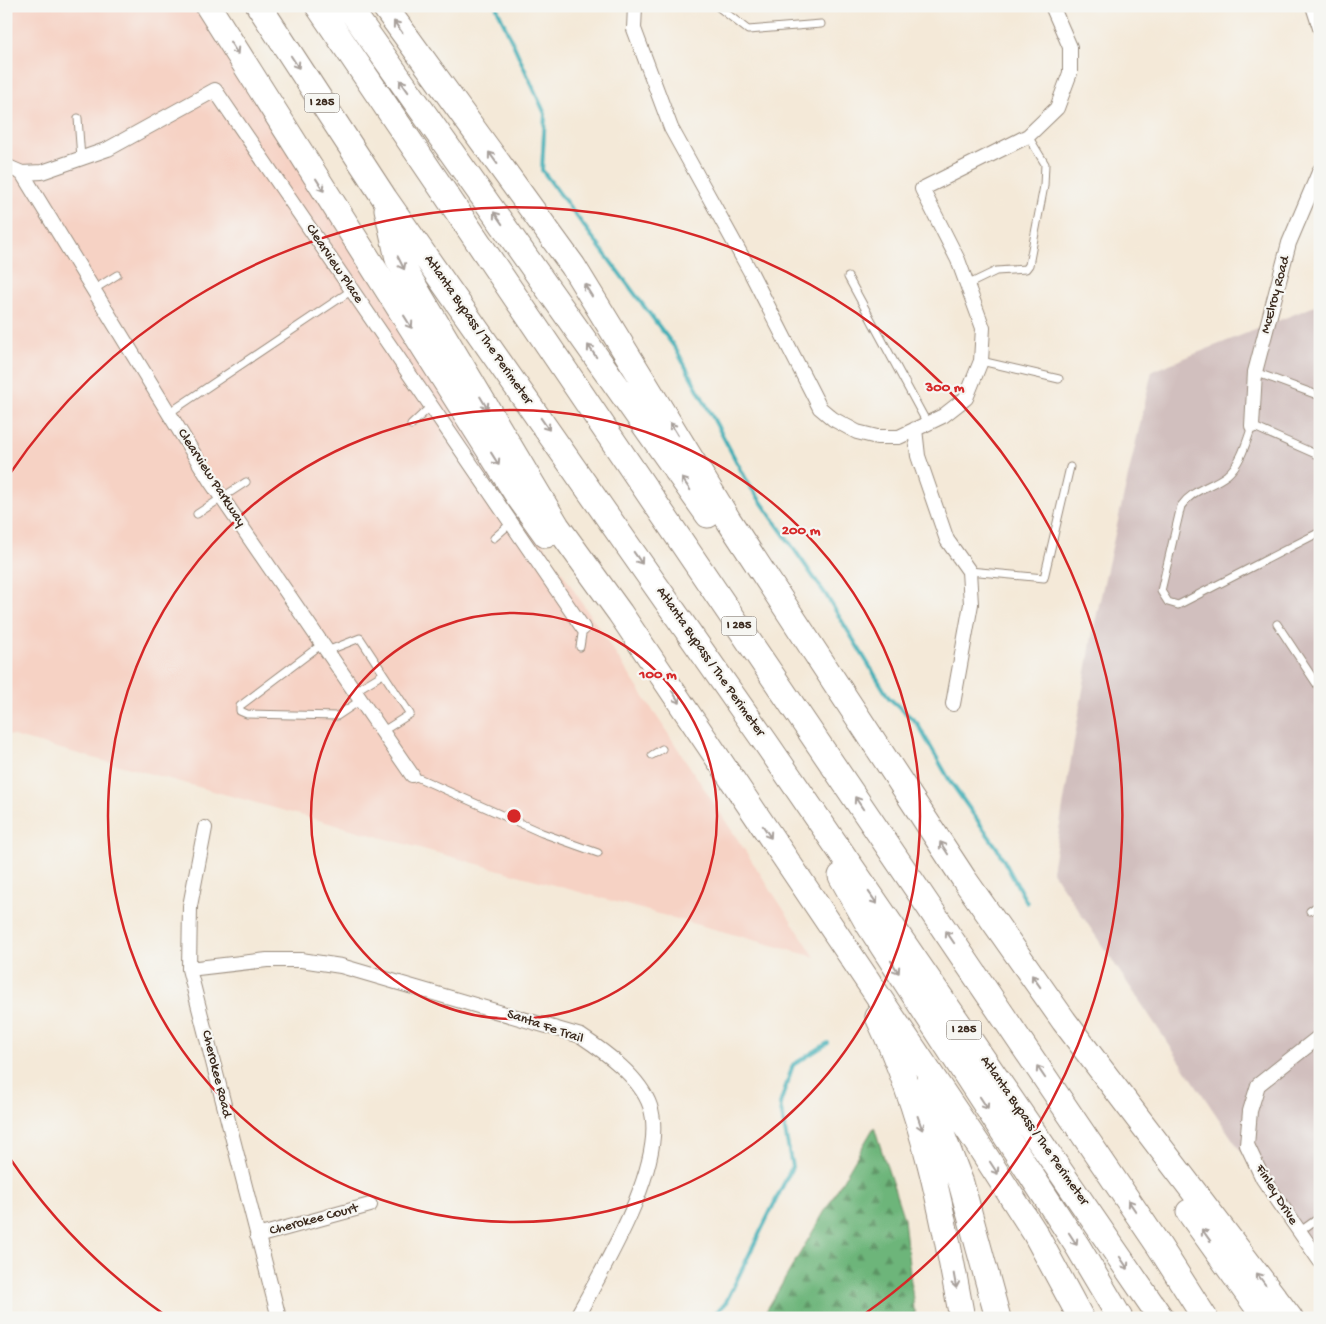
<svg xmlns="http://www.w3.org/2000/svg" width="1326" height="1324" font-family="'Gochi Hand',sans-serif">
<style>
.built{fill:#f6d2c4}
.industrial{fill:#d1bfbe}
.forest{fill:url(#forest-firs);stroke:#54704c}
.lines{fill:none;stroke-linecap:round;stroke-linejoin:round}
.stream{stroke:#3cadb5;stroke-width:4}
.service-casing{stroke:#988a7b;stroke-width:9}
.minor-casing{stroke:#988a7b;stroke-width:16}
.motorway-casing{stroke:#988a7b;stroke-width:27}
.service{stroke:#fff;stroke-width:7}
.minor{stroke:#fff;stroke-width:14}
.motorway{stroke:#fff;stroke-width:25}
.oneway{stroke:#a79f9a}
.ring{fill:none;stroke:#d62828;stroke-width:2.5}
.labels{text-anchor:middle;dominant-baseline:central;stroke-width:4.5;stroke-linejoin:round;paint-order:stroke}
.shield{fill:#f6f6f2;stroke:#73675e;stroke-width:1}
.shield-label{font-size:12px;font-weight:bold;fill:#3b2a1e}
.street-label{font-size:14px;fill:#3b2a1e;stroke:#f6f6f2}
.centre{fill:#d62828;stroke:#f6f6f2;stroke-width:2.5}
.ring-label{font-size:15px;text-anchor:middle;font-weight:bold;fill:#d62828;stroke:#f6f6f2;stroke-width:4.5;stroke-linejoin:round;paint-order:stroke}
</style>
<defs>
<pattern id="forest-firs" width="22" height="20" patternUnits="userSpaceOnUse" patternTransform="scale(1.25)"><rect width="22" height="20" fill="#6db57a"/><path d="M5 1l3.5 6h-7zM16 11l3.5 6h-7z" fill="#5b9363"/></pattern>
</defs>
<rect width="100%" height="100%" fill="#f6f6f2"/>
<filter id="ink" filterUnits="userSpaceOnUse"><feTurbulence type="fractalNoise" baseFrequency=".02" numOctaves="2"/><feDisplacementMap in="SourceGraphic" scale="10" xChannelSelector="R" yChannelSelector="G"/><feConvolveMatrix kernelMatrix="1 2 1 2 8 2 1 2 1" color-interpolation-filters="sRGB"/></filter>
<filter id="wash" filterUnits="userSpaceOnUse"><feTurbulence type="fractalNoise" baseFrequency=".0096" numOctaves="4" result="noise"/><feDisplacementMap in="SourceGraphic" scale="20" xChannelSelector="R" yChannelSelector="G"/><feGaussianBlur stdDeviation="1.12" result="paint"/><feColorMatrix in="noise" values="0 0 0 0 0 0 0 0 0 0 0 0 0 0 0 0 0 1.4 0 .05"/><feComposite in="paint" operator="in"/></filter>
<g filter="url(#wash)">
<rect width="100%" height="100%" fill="#f4e9d8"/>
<path class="built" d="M 6,6 L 196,6 L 519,507 L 815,957 L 6,734 Z"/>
<path class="industrial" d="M 1320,304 L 1320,1269 L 1052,871 L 1093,631 L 1152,371 Z"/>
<path class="forest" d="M 874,1127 L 904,1219 L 915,1318 L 762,1318 Z"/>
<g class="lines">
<path class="stream" d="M 496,6 L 545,114 L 542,170 L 676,349 L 748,483 L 826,595 L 889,698 L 917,723 L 950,781 L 997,848 L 1027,903
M 710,1318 L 725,1304 L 792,1167 L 780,1104 L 793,1065 L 828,1043"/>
</g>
</g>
<g filter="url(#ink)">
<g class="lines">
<defs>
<path id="service" d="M 717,6 L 748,30 L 821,24
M 78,118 L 81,158
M 848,277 L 927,423
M 967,285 L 996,271 L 1026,269 L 1029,265 L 1044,186 L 1045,164 L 1028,136
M 93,290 L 117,275
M 981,361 L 1059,379
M 1255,372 L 1320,396
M 169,413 L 352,290
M 411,425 L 431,406
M 1320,456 L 1252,426 C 1246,443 1241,463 1227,475 C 1210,488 1194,488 1181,506 L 1161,591 L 1168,602 L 1178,605 L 1320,532
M 197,514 L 246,482
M 494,538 L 511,523
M 969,571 L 1044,578 L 1070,467
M 1277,624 L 1320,689
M 322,644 L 240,706 L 240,711 L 247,714 L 337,716 L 361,700
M 580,647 L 583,628
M 327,651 L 360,638 L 410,714 L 383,731
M 355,691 L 383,674
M 652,755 L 662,749
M 412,775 L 542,833 L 598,853
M 1310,911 L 1320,904
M 1299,1232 L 1320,1217"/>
<path id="minor" d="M 635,6 L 634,29 L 671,128 L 750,271 L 820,408 L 833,419 L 857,432 L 877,437 L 899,437 L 943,416 L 966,398 L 981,361 L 983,328 L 958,260 L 922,189 L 1028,136 L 1057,108 L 1070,73 L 1070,47 L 1052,6
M 1313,6 L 1320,28
M 6,166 L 22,173 L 42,172 L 108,149 L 215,90 L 583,628
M 22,173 L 211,482 L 412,775
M 1252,426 L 1255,372 L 1289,243 L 1320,170
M 915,429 L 918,456 L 947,540 L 969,571 L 971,604 L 953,704
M 205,828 L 190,906 L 189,969 L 279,1318
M 189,969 L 267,960 L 301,960 L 341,966 L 581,1036 C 605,1052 640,1077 650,1106 C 669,1161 603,1269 576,1318
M 1320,1036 L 1258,1085 L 1250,1111 L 1247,1145 L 1263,1179 L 1320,1261
M 257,1236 L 370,1205"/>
<path id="motorway" d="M 208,6 L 518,496 L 546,535
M 259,6 L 385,199 L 766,743 L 1161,1318
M 318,6 L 1159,1246 L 1205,1318
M 348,6 L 708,515
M 384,6 L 573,266 L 729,521 L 964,879 L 1064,1021 L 1290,1318
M 387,209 L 398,259 L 557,526 L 620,613 L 981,1149 L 1035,1233 L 1081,1318
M 841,876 L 868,924 L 1078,1247 L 1120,1318
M 878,1017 C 924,1113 943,1214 962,1318
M 924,1088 L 961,1183 L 998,1318
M 1189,1212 L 1265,1318"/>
</defs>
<use href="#service" class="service-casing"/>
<use href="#minor" class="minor-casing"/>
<use href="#motorway" class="motorway-casing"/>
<use href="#service" class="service"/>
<use href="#minor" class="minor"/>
<use href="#motorway" class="motorway"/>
</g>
<defs><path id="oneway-shaft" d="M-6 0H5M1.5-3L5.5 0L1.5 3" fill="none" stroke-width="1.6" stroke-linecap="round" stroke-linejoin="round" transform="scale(1.25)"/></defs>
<g class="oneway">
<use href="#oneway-shaft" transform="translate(398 27) rotate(-126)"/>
<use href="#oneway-shaft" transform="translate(234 48) rotate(58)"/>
<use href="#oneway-shaft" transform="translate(295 62) rotate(57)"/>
<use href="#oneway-shaft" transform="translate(404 86) rotate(-125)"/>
<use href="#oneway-shaft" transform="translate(493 158) rotate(-126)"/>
<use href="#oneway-shaft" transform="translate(320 185) rotate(58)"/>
<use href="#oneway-shaft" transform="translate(498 218) rotate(-125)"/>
<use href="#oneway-shaft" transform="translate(401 263) rotate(63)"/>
<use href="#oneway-shaft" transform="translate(588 290) rotate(-122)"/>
<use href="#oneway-shaft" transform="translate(408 322) rotate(58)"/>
<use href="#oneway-shaft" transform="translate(592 351) rotate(-125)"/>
<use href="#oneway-shaft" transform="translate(484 403) rotate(59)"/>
<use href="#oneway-shaft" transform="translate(545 424) rotate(55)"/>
<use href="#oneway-shaft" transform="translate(674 429) rotate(-121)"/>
<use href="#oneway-shaft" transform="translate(495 459) rotate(58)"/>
<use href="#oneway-shaft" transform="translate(686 484) rotate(-125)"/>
<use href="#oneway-shaft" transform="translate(638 558) rotate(55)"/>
<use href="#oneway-shaft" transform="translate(676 697) rotate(56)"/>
<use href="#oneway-shaft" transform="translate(859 803) rotate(-124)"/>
<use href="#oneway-shaft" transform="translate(767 832) rotate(56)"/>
<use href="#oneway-shaft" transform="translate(944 848) rotate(-123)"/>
<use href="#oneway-shaft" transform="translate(873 898) rotate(55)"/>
<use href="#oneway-shaft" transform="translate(950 937) rotate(-124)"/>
<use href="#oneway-shaft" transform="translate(895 967) rotate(57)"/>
<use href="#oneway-shaft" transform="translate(1036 981) rotate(-125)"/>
<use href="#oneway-shaft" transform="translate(1041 1072) rotate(-124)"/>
<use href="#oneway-shaft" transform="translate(984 1103) rotate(57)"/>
<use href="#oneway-shaft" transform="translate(920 1123) rotate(71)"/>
<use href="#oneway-shaft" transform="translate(994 1168) rotate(57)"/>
<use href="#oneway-shaft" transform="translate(1132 1206) rotate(-124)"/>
<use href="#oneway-shaft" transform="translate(1206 1235) rotate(-126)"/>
<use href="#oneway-shaft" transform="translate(1073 1239) rotate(57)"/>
<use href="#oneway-shaft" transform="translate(1124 1263) rotate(56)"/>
<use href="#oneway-shaft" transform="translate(1261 1279) rotate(-127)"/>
<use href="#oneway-shaft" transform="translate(955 1281) rotate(80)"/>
</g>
</g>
<g class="ring">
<circle cx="514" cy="816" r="203"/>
<circle cx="514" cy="816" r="406"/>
<path d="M165 1315A609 609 0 0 1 9 1157M9 475A609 609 0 1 1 863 1315"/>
</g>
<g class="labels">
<g class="shield">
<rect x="304.5" y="93.5" width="35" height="19" rx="4"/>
<rect x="721.5" y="616.5" width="35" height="19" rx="4"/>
<rect x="946.5" y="1020.5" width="35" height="19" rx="4"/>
</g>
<g class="shield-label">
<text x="322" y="103">I 285</text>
<text x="739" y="626">I 285</text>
<text x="964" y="1030">I 285</text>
</g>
<g class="street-label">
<text transform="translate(334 264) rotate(56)">Clearview Place</text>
<text transform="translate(1276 295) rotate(-75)">McElroy Road</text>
<text transform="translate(478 330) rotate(55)">Atlanta Bypass / The Perimeter</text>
<text transform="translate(211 478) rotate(57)">Clearview Parkway</text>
<text transform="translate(710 662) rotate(55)">Atlanta Bypass / The Perimeter</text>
<text transform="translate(545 1027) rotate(19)">Santa Fe Trail</text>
<text transform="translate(216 1074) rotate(76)">Cherokee Road</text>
<text transform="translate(1034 1131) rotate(55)">Atlanta Bypass / The Perimeter</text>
<text transform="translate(1276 1195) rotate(58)">Finley Drive</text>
<text transform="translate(314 1220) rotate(-15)">Cherokee Court</text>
</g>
</g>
<circle cx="514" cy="816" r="8" class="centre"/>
<g class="ring-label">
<text x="945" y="391">300 m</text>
<text x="801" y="534">200 m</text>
<text x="658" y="678">100 m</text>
</g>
<rect width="1326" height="1324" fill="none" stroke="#f6f6f2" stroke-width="25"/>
</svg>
